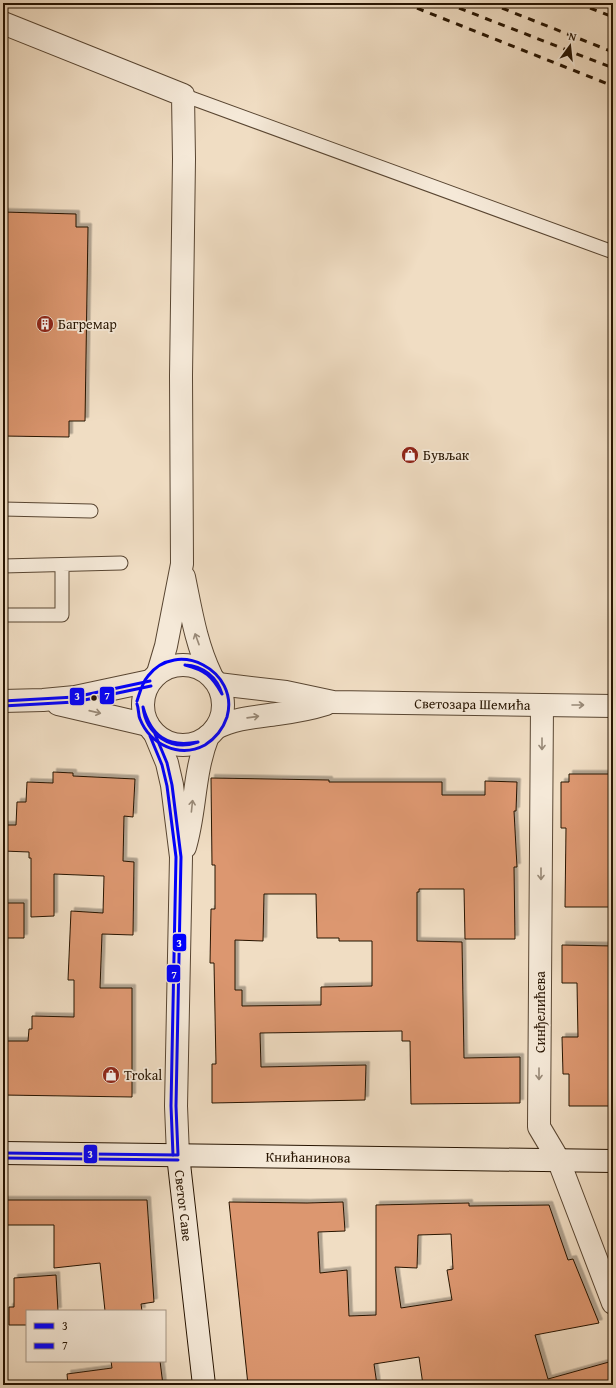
<svg xmlns="http://www.w3.org/2000/svg" width="616" height="1388" font-family="'Gentium Book Plus',serif">
<style>
.building{fill:#dc9770;stroke:#271401;fill-rule:evenodd;filter:url(#shadow)}
.lines{fill:none;stroke-linecap:round;stroke-linejoin:round}
.lane-casing{stroke:#594632;stroke-width:15}
.street-casing{stroke:#594632;stroke-width:24}
.secondary-casing{stroke:#271401;stroke-width:24}
.lane{stroke:#f5e9d8;stroke-width:13}
.street{stroke:#f5e9d8;stroke-width:22}
.secondary{stroke:#f5e9d8;stroke-width:22}
.rail{stroke:#271401;stroke-width:3;stroke-dasharray:7 7;stroke-linecap:butt}
.bus-1-casing{stroke:#f5e9d8;stroke-width:6}
.bus-2-casing{stroke:#f5e9d8;stroke-width:6}
.bus-1{stroke:#00f;stroke-width:3}
.bus-2{stroke:#00f;stroke-width:3}
.oneway{stroke:#988977}
.bus-dot{fill:#271401;stroke:#f5e9d8;stroke-width:1.5}
.labels{text-anchor:middle;dominant-baseline:central;stroke-width:3.5;stroke-linejoin:round;paint-order:stroke}
.poi-label{font-size:14px;fill:#271401;stroke:#f5e9d8;text-anchor:start}
.street-label{font-size:14px;fill:#271401;stroke:#f5e9d8}
.line-badge{stroke:#f5e9d8;stroke-width:1.5}
.badge-label{font-size:11px;text-anchor:middle;font-weight:bold;fill:#fff}
</style>
<defs>
<filter id="shadow"><feDropShadow dx="3.5" dy="-3.5" stdDeviation="0" flood-color="#0004"/></filter>
</defs>
<rect width="100%" height="100%" fill="#f0ddc3"/>
<filter id="stains"><feTurbulence type="fractalNoise" baseFrequency=".005" numOctaves="4"/><feColorMatrix values="0 0 0 0 .2 0 0 0 0 .09 0 0 0 0 .02 0 0 0 .5 -.17"/></filter>
<radialGradient id="worn" r=".72"><stop offset=".6" stop-color="#630" stop-opacity="0"/><stop offset="1" stop-color="#630" stop-opacity=".3"/></radialGradient>
<path class="building" d="M 3,212 L 76,214 L 76,227 L 88,227 L 85,421 L 69,421 L 69,437 L 3,436 Z
M 53,772 L 73,773 L 73,776 L 135,779 L 133,817 L 124,816 L 123,861 L 134,862 L 133,935 L 102,934 L 100,988 L 132,988 L 132,1097 L 3,1095 L 3,1041 L 28,1041 L 29,1029 L 32,1029 L 32,1016 L 74,1017 L 74,980 L 68,980 L 71,911 L 103,913 L 104,876 L 54,874 L 54,916 L 31,917 L 31,858 L 29,858 L 29,852 L 3,851 L 3,825 L 16,825 L 17,802 L 26,802 L 27,782 L 53,783 Z
M 569,774 L 613,774 L 613,907 L 565,907 L 566,828 L 561,828 L 561,782 L 569,782 Z
M 211,778 L 329,780 L 329,782 L 442,782 L 442,795 L 485,795 L 485,781 L 517,782 L 516,811 L 514,811 L 517,867 L 514,867 L 515,939 L 465,939 L 464,889 L 419,889 L 419,892 L 417,892 L 417,941 L 462,942 L 464,1058 L 520,1057 L 520,1103 L 411,1104 L 410,1041 L 402,1041 L 402,1031 L 260,1033 L 261,1067 L 366,1065 L 365,1100 L 212,1103 L 212,1064 L 216,1064 L 214,963 L 210,963 L 211,909 L 215,909 L 215,865 L 212,865 ZM 264,894 L 316,894 L 317,938 L 339,938 L 339,941 L 372,941 L 372,986 L 321,987 L 321,1005 L 242,1006 L 242,990 L 235,990 L 235,940 L 263,941 Z
M 5,903 L 24,903 L 24,938 L 5,938 Z
M 562,945 L 613,946 L 613,1106 L 569,1106 L 569,1074 L 563,1074 L 562,1037 L 578,1037 L 577,983 L 562,983 Z
M 3,1200 L 147,1200 L 154,1302 L 141,1304 L 142,1311 L 105,1311 L 100,1263 L 54,1268 L 54,1225 L 3,1225 Z
M 229,1202 L 307,1203 L 343,1202 L 345,1231 L 318,1232 L 320,1273 L 347,1270 L 349,1316 L 376,1315 L 376,1205 L 469,1203 L 469,1206 L 549,1205 L 568,1260 L 573,1259 L 599,1323 L 535,1335 L 548,1379 L 609,1362 L 613,1374 L 613,1385 L 423,1385 L 419,1357 L 374,1364 L 377,1385 L 299,1385 L 298,1381 L 248,1385 ZM 451,1234 L 453,1269 L 447,1270 L 452,1300 L 401,1308 L 395,1267 L 417,1268 L 418,1235 Z
M 56,1275 L 58,1311 L 27,1311 L 27,1325 L 9,1325 L 9,1307 L 14,1307 L 14,1278 Z
M 111,1361 L 160,1361 L 163,1385 L 68,1385 L 67,1374 L 112,1368 Z"/>
<g class="lines">
<defs>
<path id="lane" d="M 183,95 L 613,252
M 3,509 L 91,511
M 3,566 L 121,563
M 3,615 L 62,615 L 62,565"/>
<g id="street">
<path d="M 3,23 L 183,95 L 184,159 L 181,376 L 182,564 L 166,646 L 158,673"/>
<path d="M 184,577 C 191,611 196,644 211,675"/>
<circle cx="183" cy="705" r="40"/>
<path id="s1" d="M 218,684 L 286,692 L 333,702 L 613,706"/>
<path d="M 3,701 L 43,700 L 75,697 L 150,681"/>
<path d="M 58,704 L 148,725"/>
<path d="M 542,705 L 539,1127 L 558,1159 L 613,1303"/>
<path d="M 216,728 C 235,718 256,717 277,714 C 293,712 310,709 326,704"/>
<path d="M 155,734 L 167,763 L 172,785 L 181,857 L 176,1106 L 178,1155"/>
<path d="M 185,847 C 196,810 193,774 208,736"/>
</g>
<g id="secondary">
<path id="s2" d="M 3,1153 L 613,1161"/>
<path id="s3" d="M 178,1155 L 204,1385"/>
</g>
</defs>
<use href="#lane" class="lane-casing"/>
<use href="#street" class="street-casing"/>
<use href="#secondary" class="secondary-casing"/>
<use href="#lane" class="lane"/>
<use href="#street" class="street"/>
<use href="#secondary" class="secondary"/>
<path class="rail" d="M 404,3 L 613,86
M 446,3 L 613,68
M 489,3 L 613,52
M 577,3 L 613,17"/>
<defs>
<path id="bus-1" d="M 185,665 C 203,666 217,677 222,694
M 185,665 C 205,670 212,676 222,694
M 3,701 L 75,697 L 150,681
M 143,707 C 151,736 167,748 198,742
M 143,707 C 146,734 171,752 198,742
M 155,734 L 167,763 L 172,785 L 181,857 L 176,1106 L 178,1155
M 3,1153 L 178,1155"/>
<path id="bus-2" d="M 137,704 C 139,709 138,715 140,719 C 150,744 179,759 205,745 C 216,738 223,729 227,717 C 240,671 177,638 148,676 C 142,683 140,692 137,701
M 3,706 L 75,702 L 151,686
M 150,736 L 162,765 L 167,786 L 176,857 L 171,1106 L 173,1155
M 3,1158 L 178,1160"/>
</defs>
<use href="#bus-1" class="bus-1-casing"/>
<use href="#bus-2" class="bus-2-casing"/>
<use href="#bus-1" class="bus-1"/>
<use href="#bus-2" class="bus-2"/>
</g>
<defs><path id="oneway-shaft" d="M-6 0H5M1.5-3L5.5 0L1.5 3" fill="none" stroke-width="1.6" stroke-linecap="round" stroke-linejoin="round"/></defs>
<g class="oneway">
<use href="#oneway-shaft" transform="translate(197 639) rotate(-110)"/>
<use href="#oneway-shaft" transform="translate(578 705)"/>
<use href="#oneway-shaft" transform="translate(95 712) rotate(13)"/>
<use href="#oneway-shaft" transform="translate(253 717) rotate(-8)"/>
<use href="#oneway-shaft" transform="translate(542 744) rotate(90)"/>
<use href="#oneway-shaft" transform="translate(192 806) rotate(-84)"/>
<use href="#oneway-shaft" transform="translate(541 874) rotate(90)"/>
<use href="#oneway-shaft" transform="translate(539 1074) rotate(90)"/>
</g>
<defs>
<symbol id="building-disc" viewBox="-11 -11 22 22"><circle r="9.5" fill="#8f2418" stroke="#f5e9d8"/><path d="M-4-6H4V6H1V3H-1V6H-4ZM-2.5-4.3h1.7v1.8h-1.7ZM.8-4.3h1.7v1.8H.8ZM-2.5-1h1.7V.8h-1.7ZM.8-1h1.7V.8H.8Z" fill="#fff"/></symbol>
<symbol id="shop-disc" viewBox="-11 -11 22 22"><circle r="9.5" fill="#8f2418" stroke="#f5e9d8"/><path d="M-5-2.5h2.3a2.7 3.5 0 0 1 5.4 0H5L5.5 6h-11ZM-1.5-2.5h3a1.5 2.3 0 0 0-3 0Z" fill="#fff"/></symbol>
</defs>
<g fill-rule="evenodd">
<use href="#building-disc" x="35" y="314" width="20" height="20"/>
<use href="#shop-disc" x="400" y="445" width="20" height="20"/>
<use href="#shop-disc" x="101" y="1065" width="20" height="20"/>
</g>
<circle class="bus-dot" cx="94" cy="698" r="3.5"/>
<g class="labels">
<g class="poi-label">
<text x="58" y="324">Багремар</text>
<text x="423" y="455">Бувљак</text>
<text x="124" y="1075">Trokal</text>
</g>
<g class="street-label">
<text stroke="none"><textPath href="#s1" startOffset="256">Светозара Шемића</textPath></text>
<text transform="translate(540 1012) rotate(-90)">Синђелићева</text>
<text stroke="none"><textPath href="#s2" startOffset="305">Книћанинова</textPath></text>
<text stroke="none"><textPath href="#s3" startOffset="51">Светог Саве</textPath></text>
</g>
</g>
<g class="line-badge">
<rect x="99" y="686" width="16" height="19" rx="4" fill="#00f"/>
<rect x="69" y="687" width="16" height="19" rx="4" fill="#00f"/>
<rect x="172" y="933" width="15" height="19" rx="4" fill="#00f"/>
<rect x="166" y="964" width="15" height="19" rx="4" fill="#00f"/>
<rect x="83" y="1144" width="15" height="20" rx="4" fill="#00f"/>
</g>
<g class="badge-label">
<text x="107" y="699">7</text>
<text x="77" y="700">3</text>
<text x="179" y="947">3</text>
<text x="174" y="978">7</text>
<text x="90" y="1158">3</text>
</g>
<rect width="616" height="1388" fill="none" stroke="#f0ddc3" stroke-width="16"/>
<rect x="4" y="4" width="608" height="1380" fill="none" stroke="#271401" stroke-width="2"/>
<rect x="8" y="8" width="600" height="1372" fill="none" stroke="#271401"/>
<rect x="26" y="1310" width="140" height="52" fill="#f5e9d8" stroke="#a39482"/>
<rect x="34" y="1323" width="20" height="6" fill="#0000ff" stroke="#a39482"/>
<text x="62" y="1330" font-size="12" fill="#271401">3</text>
<rect x="34" y="1343" width="20" height="6" fill="#0000ff" stroke="#a39482"/>
<text x="62" y="1350" font-size="12" fill="#271401">7</text>
<g transform="translate(570 46) rotate(15)" stroke="#f5e9d8" stroke-width="3" paint-order="stroke">
<path d="M0-3L7 15L0 10L-7 15Z" fill="#271401"/>
<text y="-6" font-size="11" font-weight="bold" text-anchor="middle" fill="#271401">N</text>
</g>
<rect width="100%" height="100%" filter="url(#stains)"/>
<rect width="100%" height="100%" fill="url(#worn)"/>
</svg>
